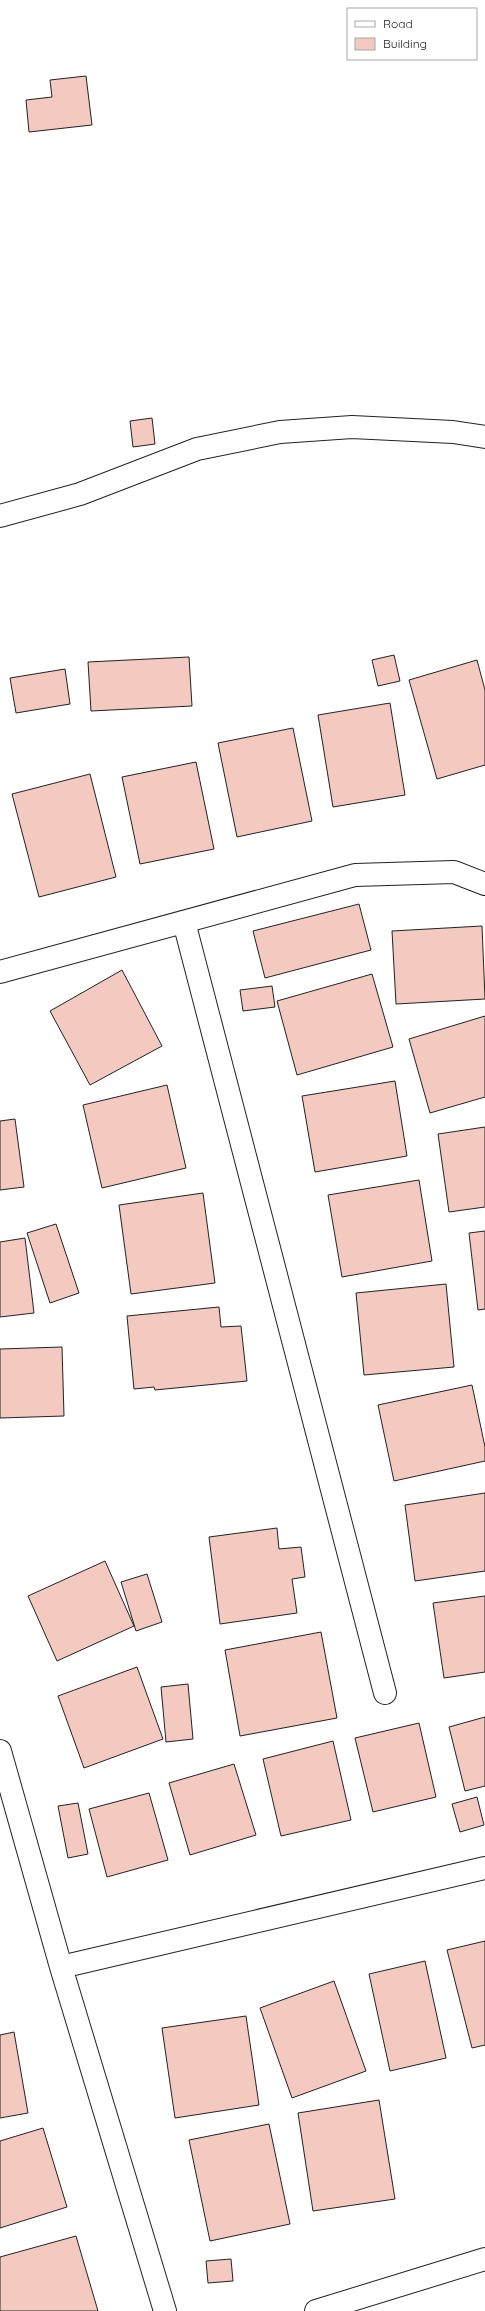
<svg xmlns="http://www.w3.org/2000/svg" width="485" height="2311" font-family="Quicksand,sans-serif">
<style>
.building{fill:#f3c9c0;stroke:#222}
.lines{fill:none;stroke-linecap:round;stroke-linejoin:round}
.minor-casing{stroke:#222;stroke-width:24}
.minor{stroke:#fff;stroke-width:22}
</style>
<rect width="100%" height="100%" fill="#fff"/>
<path class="building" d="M 86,76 L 92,125 L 29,132 L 26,100 L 52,97 L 50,80 Z
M 152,418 L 155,444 L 133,447 L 130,421 Z
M 394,655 L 400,681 L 378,686 L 372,660 Z
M 189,657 L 192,706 L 91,711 L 88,662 Z
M 477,660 L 485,690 L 485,765 L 437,779 L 409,680 Z
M 65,669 L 70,704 L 16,713 L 10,678 Z
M 390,703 L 405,795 L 333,807 L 318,715 Z
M 293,728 L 312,821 L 237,837 L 218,743 Z
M 196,762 L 214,849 L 140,864 L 122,777 Z
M 90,774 L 116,877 L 39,897 L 12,794 Z
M 359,904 L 371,950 L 265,978 L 253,931 Z
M 482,926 L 485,999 L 396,1004 L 392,931 Z
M 122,970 L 162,1046 L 90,1085 L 50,1011 Z
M 372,974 L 393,1047 L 297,1075 L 277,1001 Z
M 272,986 L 275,1007 L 243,1011 L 240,990 Z
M 485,1016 L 485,1097 L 430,1113 L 409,1039 Z
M 395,1081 L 407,1156 L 315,1172 L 302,1096 Z
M 167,1085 L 186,1168 L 102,1188 L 83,1105 Z
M 15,1119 L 24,1187 L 0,1190 L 0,1121 Z
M 485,1127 L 485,1207 L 449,1212 L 438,1134 Z
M 419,1180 L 432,1261 L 342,1277 L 328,1195 Z
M 203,1193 L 215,1283 L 131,1294 L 119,1205 Z
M 56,1224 L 79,1293 L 50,1303 L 27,1233 Z
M 485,1231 L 485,1309 L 478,1310 L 469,1233 Z
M 25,1238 L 34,1313 L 0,1317 L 0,1242 Z
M 446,1284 L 454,1367 L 364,1375 L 356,1293 Z
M 219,1307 L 221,1327 L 241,1326 L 247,1381 L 155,1390 L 154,1387 L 134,1389 L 127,1316 Z
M 62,1347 L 64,1416 L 0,1418 L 0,1349 Z
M 472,1385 L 485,1447 L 485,1461 L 394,1481 L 378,1405 Z
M 485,1493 L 485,1571 L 415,1581 L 405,1505 Z
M 277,1528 L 279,1549 L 301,1547 L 305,1577 L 292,1579 L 297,1613 L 220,1624 L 209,1537 Z
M 105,1561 L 134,1626 L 57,1661 L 28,1596 Z
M 147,1574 L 162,1622 L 136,1631 L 121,1582 Z
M 485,1596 L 485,1672 L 444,1678 L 433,1603 Z
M 321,1632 L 337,1718 L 240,1736 L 225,1650 Z
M 137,1667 L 163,1739 L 84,1768 L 58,1696 Z
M 188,1684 L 193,1739 L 166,1742 L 161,1687 Z
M 485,1717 L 485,1786 L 465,1791 L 449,1727 Z
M 419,1723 L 436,1797 L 373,1812 L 355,1738 Z
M 333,1741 L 351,1820 L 281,1836 L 263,1759 Z
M 234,1764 L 256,1835 L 190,1855 L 169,1783 Z
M 149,1793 L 168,1860 L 107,1877 L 89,1809 Z
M 477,1797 L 484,1825 L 460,1832 L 452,1804 Z
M 78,1803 L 88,1854 L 68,1858 L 58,1806 Z
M 485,1941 L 485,2045 L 472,2048 L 447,1950 Z
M 425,1961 L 446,2058 L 390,2071 L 369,1974 Z
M 334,1981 L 366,2071 L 292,2098 L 260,2008 Z
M 246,2016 L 259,2105 L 175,2118 L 162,2028 Z
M 14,2032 L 28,2113 L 0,2118 L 0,2035 Z
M 379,2100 L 395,2199 L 313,2211 L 298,2113 Z
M 269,2124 L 290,2224 L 210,2241 L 189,2140 Z
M 43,2128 L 67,2207 L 0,2228 L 0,2141 Z
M 76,2236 L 98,2311 L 0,2311 L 0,2257 Z
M 231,2259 L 233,2281 L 208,2283 L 206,2261 Z"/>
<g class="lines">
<defs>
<path id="minor" d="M 0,516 L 80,494 L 197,449 L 280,432 L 352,427 L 453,432 L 485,437
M 184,922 L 385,1693
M 0,972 L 355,875 L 454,872 L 485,884
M 0,1751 L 61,1967 L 165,2311
M 61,1967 L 485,1868
M 316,2311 L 485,2259"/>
</defs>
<use href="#minor" class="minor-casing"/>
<use href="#minor" class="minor"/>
</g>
<rect x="347" y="8" width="130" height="52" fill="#ffffff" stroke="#a7a7a7"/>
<rect x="355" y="21" width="20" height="6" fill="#ffffff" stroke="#a7a7a7"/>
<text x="383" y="28" font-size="12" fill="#222222">Road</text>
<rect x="355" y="38" width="20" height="12" fill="#f3c9c0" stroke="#a7a7a7"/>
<text x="383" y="48" font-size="12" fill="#222222">Building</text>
</svg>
